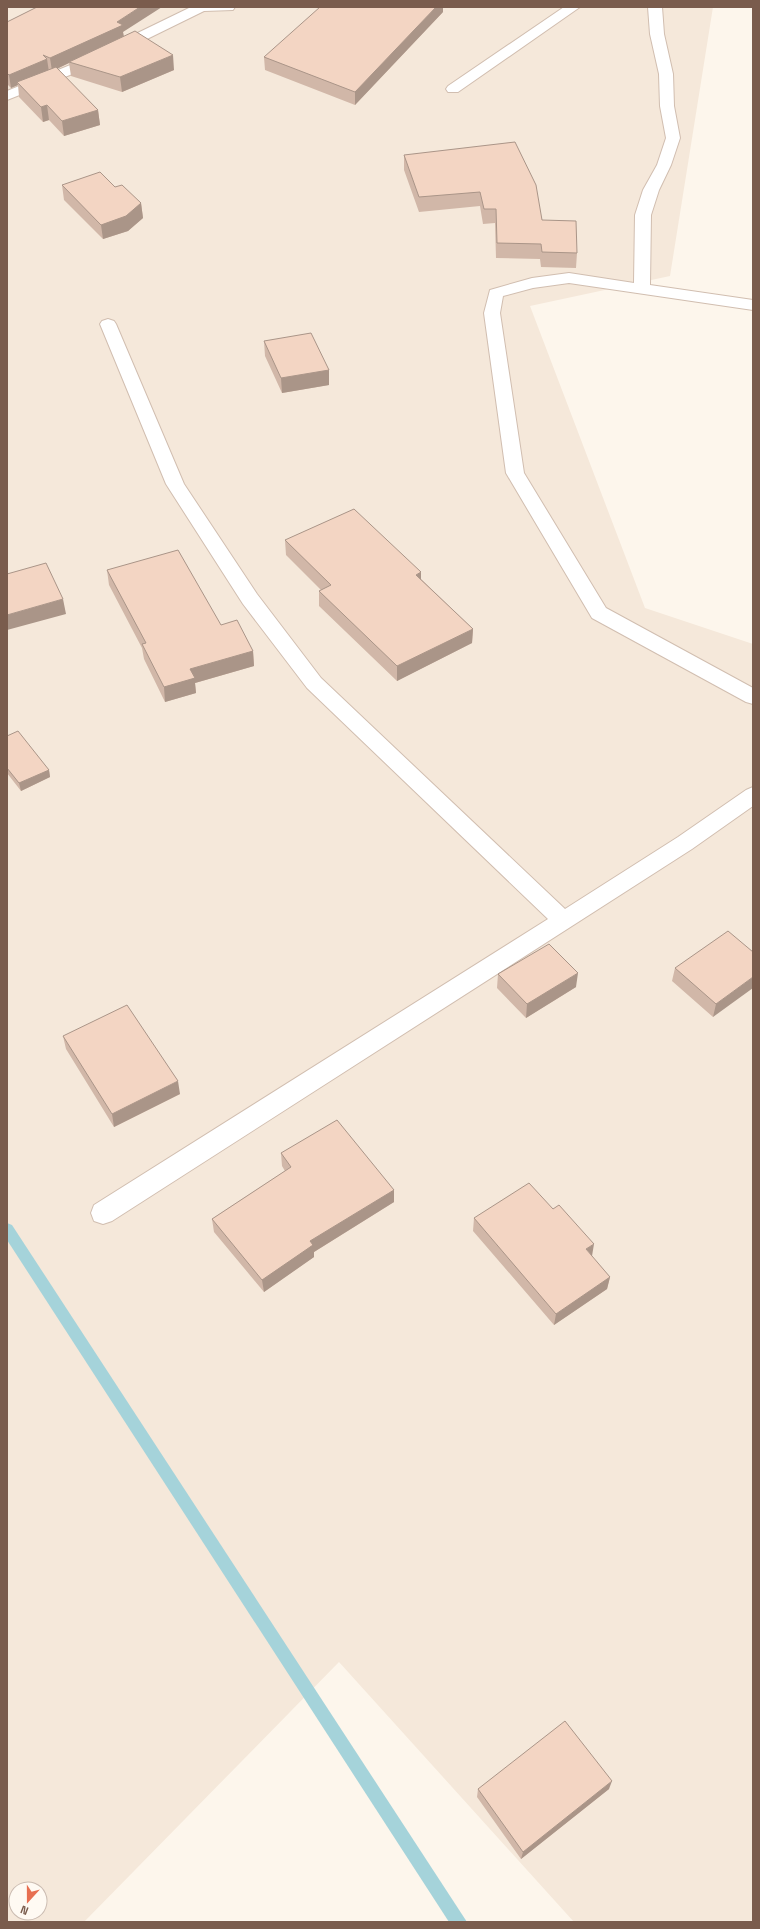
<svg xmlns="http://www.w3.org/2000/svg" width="760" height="1929" font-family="'Space Grotesk',sans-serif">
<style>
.residential{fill:#f5e8da;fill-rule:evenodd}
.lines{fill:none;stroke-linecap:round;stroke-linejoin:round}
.stream{fill:#a5d3da;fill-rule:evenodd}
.minor-casing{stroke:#d1beb0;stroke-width:2}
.minor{fill:#fff;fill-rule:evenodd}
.wall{fill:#d1b7a8}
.shaded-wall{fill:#aa9588}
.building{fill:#f3d5c3;stroke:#aa9588}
</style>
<rect width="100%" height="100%" fill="#fdf6ec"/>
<path class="residential" d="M 7,7 L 713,7 L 670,276 L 530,306 L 645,608 L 753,644 L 753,1922 L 574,1922 L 339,1662 L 84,1922 L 7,1922 ZM 16,1889 L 40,1889 L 40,1913 L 16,1913 Z"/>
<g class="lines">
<path class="stream" d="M 7,1223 L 12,1225 L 467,1922 L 449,1922 L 7,1240 Z"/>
<defs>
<path id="minor" d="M 191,7 L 235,7 L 233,10 L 204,11 L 90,67 L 7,100 L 7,91 L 80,61 Z
M 564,7 L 580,7 L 458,92 L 448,92 L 446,89 L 448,86 Z
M 648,7 L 662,7 L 664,34 L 673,74 L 674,106 L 680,138 L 671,165 L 659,190 L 651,215 L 650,285 L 753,300 L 753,310 L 569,283 L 533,288 L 503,296 L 500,313 L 524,473 L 606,608 L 753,688 L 753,704 L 746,702 L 592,618 L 506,473 L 484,313 L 490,290 L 532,278 L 569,273 L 634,283 L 635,215 L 643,190 L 657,165 L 666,138 L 660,106 L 659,74 L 650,34 Z
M 108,319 L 114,321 L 116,324 L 184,484 L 257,594 L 321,678 L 565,909 L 678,837 L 746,790 L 753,787 L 753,806 L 692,849 L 112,1221 L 103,1224 L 94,1221 L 91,1213 L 94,1205 L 548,919 L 307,688 L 243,604 L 166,484 L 100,324 L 102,321 Z"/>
</defs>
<use href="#minor" class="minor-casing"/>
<use href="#minor" class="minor"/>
</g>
<path class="wall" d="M 443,12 L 355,105 L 265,70 L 264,57 Z
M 7,22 L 123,32 L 124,37 L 174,70 L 122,92 L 71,76 L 69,63 L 57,69 L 98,110 L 100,125 L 64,136 L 49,120 L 43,122 L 19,97 L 18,85 L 11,88 L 7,84 Z
M 404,155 L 542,220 L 577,253 L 576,268 L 541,267 L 540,259 L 496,258 L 495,223 L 483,224 L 480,206 L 419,212 L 404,170 Z
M 62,185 L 115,187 L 141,203 L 143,218 L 128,231 L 103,239 L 64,200 Z
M 264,341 L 329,370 L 329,385 L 282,393 L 265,356 Z
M 285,540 L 421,572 L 421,579 L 473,629 L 472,643 L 397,681 L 319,606 L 319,591 L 321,590 L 286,555 Z
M 107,570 L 221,625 L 253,651 L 254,666 L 195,683 L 196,693 L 165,702 L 144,659 L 142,648 L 109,585 Z
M 7,736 L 49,770 L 50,777 L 21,791 L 7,773 Z
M 753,952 L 713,1017 L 672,981 L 675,968 Z
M 498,974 L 576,987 L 526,1018 L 497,988 Z
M 63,1036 L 180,1094 L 114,1127 L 66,1049 Z
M 281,1153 L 394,1190 L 394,1202 L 314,1252 L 314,1257 L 264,1292 L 214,1232 L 212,1219 L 285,1171 L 282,1166 Z
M 474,1218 L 591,1256 L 610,1277 L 607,1289 L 554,1325 L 473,1231 Z
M 478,1789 L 609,1789 L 521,1859 L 477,1797 Z"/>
<path class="shaded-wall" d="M 140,7 L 162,7 L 123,32 L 124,38 L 69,62 L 69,63 L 52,71 L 50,58 L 117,22 Z
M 436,7 L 443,7 L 443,12 L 355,105 L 355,92 Z
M 173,55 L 174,70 L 122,92 L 120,77 Z
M 47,59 L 49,72 L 17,82 L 18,85 L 11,88 L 9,75 Z
M 47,105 L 49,120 L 43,122 L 41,107 Z
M 98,110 L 100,125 L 64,136 L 62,121 Z
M 141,203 L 143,218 L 128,231 L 103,239 L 101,225 Z
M 329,370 L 329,385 L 282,393 L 281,378 Z
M 421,572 L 421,587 L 416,575 Z
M 63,599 L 66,614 L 7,630 L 7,615 Z
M 473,629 L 472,643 L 397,681 L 397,666 Z
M 253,651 L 254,666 L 195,683 L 196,693 L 165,702 L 164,687 L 190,669 Z
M 49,770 L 50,777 L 21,791 L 19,783 Z
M 578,973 L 576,987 L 526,1018 L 527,1004 Z
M 753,977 L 753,988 L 713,1017 L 716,1004 Z
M 178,1081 L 180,1094 L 114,1127 L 112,1114 Z
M 394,1190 L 394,1202 L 314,1252 L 314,1257 L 264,1292 L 262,1280 L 310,1241 Z
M 594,1244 L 592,1256 L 586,1249 Z
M 610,1277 L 607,1289 L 554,1325 L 556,1314 Z
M 612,1781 L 609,1789 L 521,1859 L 523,1852 Z"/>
<path class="building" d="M 37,7 L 140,7 L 117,22 L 123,25 L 50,58 L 43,55 L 47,59 L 9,75 L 7,73 L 7,22 Z
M 320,7 L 436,7 L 355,92 L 264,57 Z
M 135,31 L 173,55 L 120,77 L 69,62 Z
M 56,67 L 98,110 L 62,121 L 47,105 L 41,107 L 17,82 Z
M 515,142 L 536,185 L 542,220 L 576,221 L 577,253 L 542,252 L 541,244 L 497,243 L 496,209 L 484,209 L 480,192 L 419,197 L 404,155 Z
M 100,172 L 115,187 L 122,185 L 141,203 L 126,216 L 101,225 L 62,185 Z
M 311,333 L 329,370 L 281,378 L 264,341 Z
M 354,509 L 421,572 L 416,575 L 473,629 L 397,666 L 319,591 L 331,585 L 285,540 Z
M 178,550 L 221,625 L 237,620 L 253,651 L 190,669 L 195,678 L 164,687 L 142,644 L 146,643 L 107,570 Z
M 46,563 L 63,599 L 7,615 L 7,574 Z
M 18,731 L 49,770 L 19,783 L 7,768 L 7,736 Z
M 728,931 L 753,952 L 753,977 L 716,1004 L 675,968 Z
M 549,944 L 578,973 L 527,1004 L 498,974 Z
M 127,1005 L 178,1081 L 112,1114 L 63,1036 Z
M 337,1120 L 394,1190 L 310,1241 L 313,1245 L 262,1280 L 212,1219 L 291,1167 L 281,1153 Z
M 529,1183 L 553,1209 L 559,1205 L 594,1244 L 586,1249 L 610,1277 L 556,1314 L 474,1218 Z
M 565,1721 L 612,1781 L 523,1852 L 478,1789 Z"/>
<rect width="760" height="1929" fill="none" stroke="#7a5c4d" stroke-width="16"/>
<g transform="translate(28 1901) rotate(201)"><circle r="19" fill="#fffaf3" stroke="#cabbb1"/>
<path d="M0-3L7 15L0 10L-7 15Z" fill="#e76f51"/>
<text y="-6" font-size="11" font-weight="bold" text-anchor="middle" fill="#7a5c4d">N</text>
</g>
</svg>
